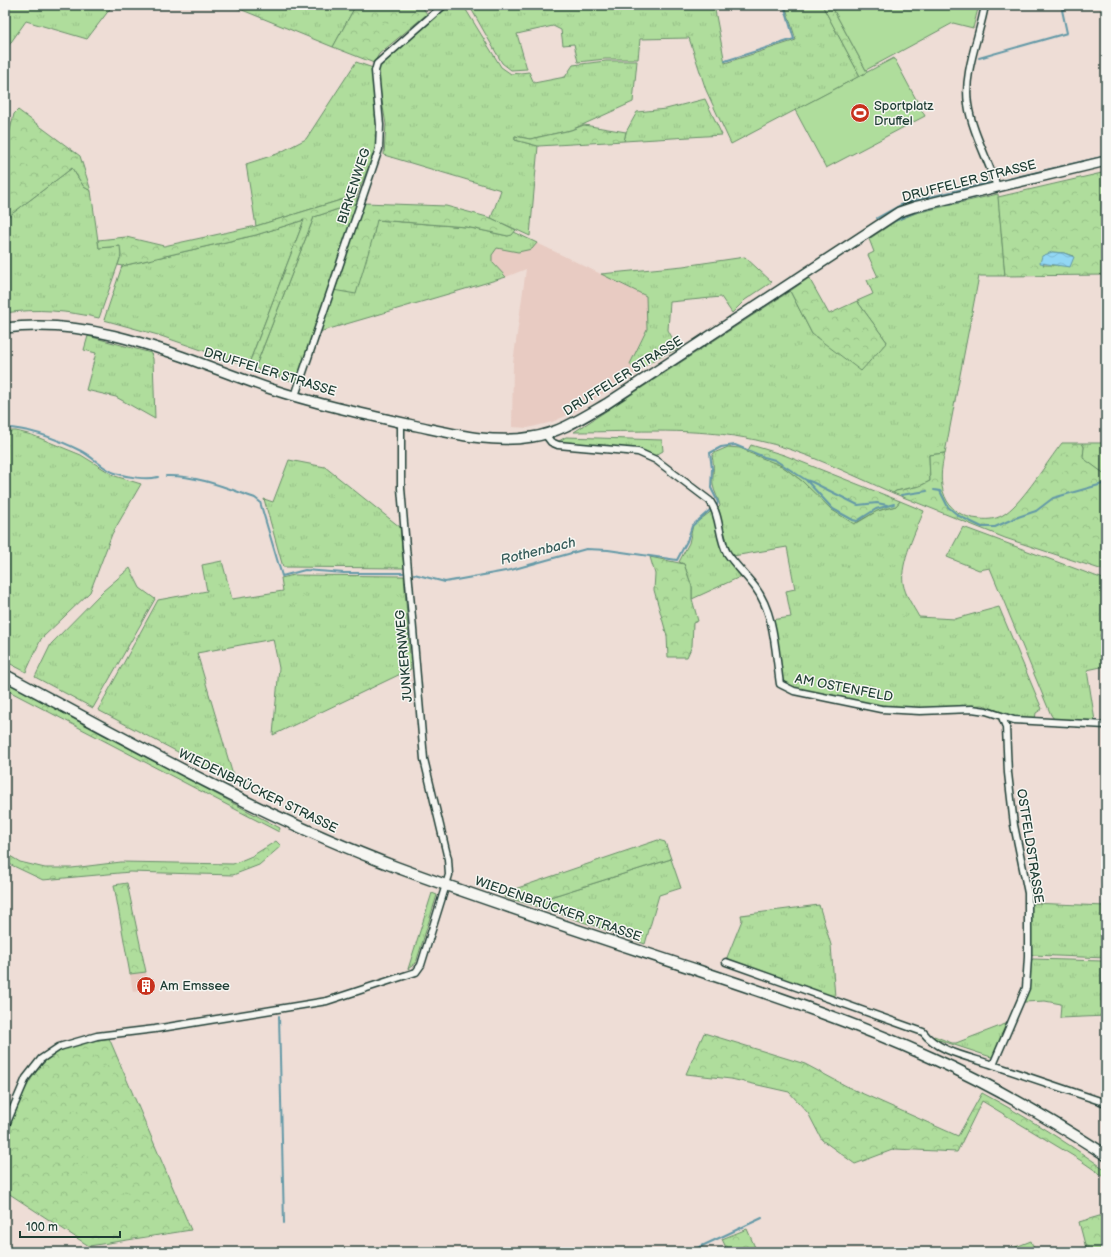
<svg xmlns="http://www.w3.org/2000/svg" width="1111" height="1257" font-family="'Balsamiq Sans',sans-serif">
<style>
.built{fill:#e8cbc2}
.grass{fill:url(#grass-tufts);stroke:#678d68}
.forest{fill:url(#forest-crowns);stroke:#678d68;fill-rule:evenodd}
.park{fill:#afdd9c;stroke:#678d68}
.water{fill:url(#water-waves);stroke:#6499a7}
.lines{fill:none;stroke-linecap:round;stroke-linejoin:round}
.stream{stroke:#6499a7;stroke-width:2}
.street-casing{stroke:#1f3d34;stroke-width:9}
.secondary-casing{stroke:#1f3d34;stroke-width:12}
.primary-casing{stroke:#1f3d34;stroke-width:13}
.street{stroke:#f6f6f2;stroke-width:6}
.secondary{stroke:#f6f6f2;stroke-width:9}
.primary{stroke:#f6f6f2;stroke-width:10}
.labels{text-anchor:middle;dominant-baseline:central;stroke-width:3;stroke-linejoin:round;paint-order:stroke}
.poi-label{font-size:13px;fill:#1f3d34;stroke:#f6f6f2;text-anchor:start}
.street-label{font-size:13px;fill:#1f3d34;stroke:#f6f6f2}
.water-label{font-size:14px;font-style:italic;fill:#365c5a;stroke:#f6f6f2}
</style>
<defs>
<pattern id="grass-tufts" width="24" height="20" patternUnits="userSpaceOnUse"><rect width="24" height="20" fill="#afdd9c"/><path d="M3 7l-1-3M5 7V3M7 7l1-3M15 17l-1-3M17 17v-4M19 17l1-3" fill="none" stroke="#96bf87"/></pattern>
<pattern id="forest-crowns" width="20" height="18" patternUnits="userSpaceOnUse"><rect width="20" height="18" fill="#afdd9c"/><path d="M2 6a3 3 0 1 1 6 0M12 15a3 3 0 1 1 6 0" fill="none" stroke="#96bf87"/></pattern>
<pattern id="water-waves" width="16" height="10" patternUnits="userSpaceOnUse"><rect width="16" height="10" fill="#92d7f4"/><path d="M0 5q4-4 8 0t8 0" fill="none" stroke="#7db9d2"/></pattern>
</defs>
<rect width="100%" height="100%" fill="#eeddd6"/>
<filter id="ink" filterUnits="userSpaceOnUse"><feTurbulence type="fractalNoise" baseFrequency=".025" numOctaves="2"/><feDisplacementMap in="SourceGraphic" scale="8" xChannelSelector="R" yChannelSelector="G"/><feConvolveMatrix kernelMatrix="1 2 1 2 8 2 1 2 1" color-interpolation-filters="sRGB"/></filter>
<g filter="url(#ink)">
<path class="built" d="M 537,243 L 646,296 L 647,329 L 630,363 L 636,372 L 572,413 L 552,422 L 528,428 L 512,427 L 513,363 L 526,269 L 506,277 L 492,262 L 492,255 L 497,248 L 532,249 Z
M 146,972 L 149,990 L 133,992 L 130,974 Z"/>
<path class="grass" d="M 5,5 L 113,5 L 87,39 L 26,21 L 9,45 L 5,41 Z
M 230,5 L 356,5 L 333,47 Z
M 449,5 L 463,5 L 501,67 L 511,74 L 529,72 L 534,83 L 565,77 L 573,65 L 606,61 L 637,61 L 633,102 L 571,130 L 530,139 L 515,136 L 515,140 L 538,146 L 530,236 L 491,218 L 501,190 L 384,155 L 386,124 L 377,73 L 379,67 Z
M 469,5 L 714,5 L 725,63 L 796,40 L 785,5 L 822,5 L 860,76 L 731,144 L 706,90 L 689,38 L 640,39 L 638,59 L 605,59 L 578,62 L 574,44 L 563,45 L 561,30 L 553,26 L 517,34 L 527,69 L 511,70 L 502,63 Z
M 356,62 L 373,68 L 377,124 L 376,149 L 357,195 L 256,226 L 246,164 L 277,154 L 306,139 Z
M 705,99 L 722,135 L 624,141 L 626,132 L 637,112 L 666,109 Z
M 72,168 L 84,187 L 91,191 L 99,248 L 121,246 L 121,256 L 99,318 C 68,311 37,308 5,313 L 5,219 Z
M 998,194 L 1005,276 L 979,276 L 945,453 L 929,455 L 930,481 L 920,486 L 896,491 L 893,493 C 849,474 804,450 756,440 C 697,427 634,432 574,432 L 790,291 L 812,334 L 887,342 L 857,301 L 873,294 L 867,280 L 878,277 L 868,255 L 874,252 L 869,239 L 896,221 L 916,213 Z
M 357,203 L 297,383 L 255,368 L 314,217 Z
M 304,220 L 248,366 L 158,335 L 104,320 L 122,266 L 256,235 Z
M 376,220 L 466,227 L 508,236 L 514,232 L 537,243 L 532,249 L 518,252 L 497,248 L 492,255 L 492,262 L 506,277 L 319,332 L 333,290 L 373,237 Z
M 745,257 L 772,282 L 745,300 L 732,313 L 721,297 L 670,302 L 668,330 L 678,349 L 658,357 L 636,372 L 630,364 L 647,329 L 646,296 L 601,274 L 683,266 Z
M 88,336 L 151,353 L 153,359 L 155,419 L 116,397 L 86,390 L 96,353 L 84,350 Z
M 5,431 L 16,431 L 32,435 L 81,455 L 115,476 L 141,484 L 112,534 L 90,592 L 41,639 L 26,672 L 5,661 Z
M 566,437 L 662,440 L 663,451 L 654,456 L 632,448 L 593,447 L 559,443 L 559,441 Z
M 1082,443 L 1106,443 L 1106,475 L 1082,458 L 1084,447 Z
M 728,447 L 740,448 L 782,466 L 802,481 L 815,493 L 857,523 L 877,511 L 896,506 L 900,501 L 924,511 C 916,530 900,563 903,583 C 905,595 913,606 919,617 L 955,619 L 999,607 L 1042,709 L 1036,713 L 1035,719 L 1015,717 L 983,705 L 919,708 L 872,704 L 795,688 L 783,681 L 772,620 L 791,617 L 786,591 L 795,589 L 787,547 L 733,556 L 729,549 L 718,508 L 720,506 C 719,499 714,492 713,485 C 712,475 715,468 712,456 L 714,453 Z
M 289,460 L 325,467 L 400,527 L 404,568 L 283,567 L 264,499 L 273,502 Z
M 713,510 L 721,540 L 742,576 L 692,599 L 692,587 L 684,564 L 679,562 L 689,543 L 693,525 Z
M 963,527 L 1106,580 L 1106,666 L 1087,670 L 1095,721 L 1054,719 L 1051,715 L 990,568 L 979,570 L 947,557 Z
M 222,561 L 232,599 L 283,591 L 281,578 L 294,575 L 404,576 L 411,669 L 273,735 L 279,668 L 273,639 L 197,653 L 235,782 L 98,710 L 158,600 L 207,591 L 202,565 Z
M 130,568 L 140,588 L 155,599 L 93,708 L 35,677 L 51,644 L 103,591 Z
M 671,859 L 681,888 L 659,895 L 645,944 L 546,909 L 550,897 Z
M 432,893 L 437,895 L 416,963 L 408,969 Z
M 1031,903 L 1106,906 L 1106,958 L 1033,955 L 1030,953 Z
M 819,905 L 831,945 L 835,997 L 726,960 L 742,920 L 741,915 Z
M 1033,959 L 1102,961 L 1101,1001 L 1106,1001 L 1106,1016 L 1060,1018 L 1061,1004 L 1045,1001 L 1024,1002 L 1028,988 L 1030,961 Z
M 1008,1023 L 994,1056 L 991,1057 L 933,1038 L 934,1036 L 952,1043 L 956,1043 Z
M 1031,1241 L 1035,1252 L 1003,1252 Z"/>
<path class="forest" d="M 356,5 L 421,5 L 427,14 L 379,54 L 374,63 L 333,47 Z
M 822,5 L 831,5 L 867,72 L 860,76 Z
M 18,110 L 80,156 L 91,191 L 84,187 L 72,168 L 5,219 L 5,150 L 14,114 Z
M 584,125 L 626,132 L 624,141 L 538,146 L 515,140 L 515,136 L 530,139 L 571,130 Z
M 1106,172 L 1106,275 L 1005,276 L 998,197 ZM 1052,252 L 1064,253 L 1073,256 L 1056,265 L 1043,265 Z
M 357,195 L 357,203 L 314,217 L 255,368 L 248,366 L 304,220 L 256,235 L 122,266 L 118,265 L 121,256 L 120,246 L 99,248 L 98,240 L 126,237 L 164,246 L 256,226 Z
M 364,203 L 446,206 L 491,218 L 516,230 L 512,235 L 508,236 L 466,227 L 377,220 L 373,237 L 356,294 L 333,290 Z
M 809,278 L 829,314 L 857,301 L 887,342 L 861,371 L 812,334 L 790,291 Z
M 1062,443 L 1082,443 L 1084,447 L 1083,458 L 1106,475 L 1106,571 L 1005,538 L 893,493 L 896,491 L 920,486 L 930,481 L 929,455 L 945,453 C 936,484 942,516 980,519 C 989,520 998,519 1006,513 C 1024,500 1047,462 1062,443 Z
M 751,445 L 784,455 L 900,501 L 896,506 L 877,511 L 854,524 L 832,510 L 802,481 L 782,466 L 747,452 Z
M 650,557 L 684,564 L 692,587 L 692,599 L 698,621 L 693,623 L 692,646 L 687,657 L 668,657 L 667,636 L 654,590 L 655,574 Z
M 5,682 L 280,828 L 279,832 L 5,689 Z
M 658,840 L 665,842 L 671,859 L 550,897 L 546,909 L 504,897 L 506,892 Z
M 276,841 L 281,846 L 259,865 L 233,875 L 130,872 L 43,880 L 5,862 L 5,853 L 20,862 L 45,868 L 72,868 L 121,862 L 233,864 L 252,856 Z
M 127,883 L 146,972 L 130,974 L 114,885 Z
M 704,1033 L 805,1064 L 850,1088 L 958,1136 L 982,1093 C 1025,1116 1066,1142 1106,1170 L 1106,1178 L 1080,1160 L 982,1101 L 957,1152 L 895,1149 L 855,1164 L 822,1140 L 808,1113 L 789,1092 L 731,1079 L 686,1074 Z
M 109,1038 L 191,1230 L 89,1246 L 5,1191 C 5,1177 3,1161 5,1148 C 10,1116 31,1063 62,1050 C 76,1043 94,1041 109,1038 Z
M 1106,1214 L 1106,1252 L 1087,1252 L 1079,1222 Z
M 747,1229 L 757,1252 L 728,1252 L 722,1239 Z"/>
<path class="park" d="M 831,5 L 979,5 L 973,28 L 953,23 L 866,70 Z
M 894,58 L 925,116 L 826,168 L 795,110 Z"/>
<path class="water" d="M 1052,252 L 1064,253 L 1074,257 L 1070,267 L 1040,263 L 1042,256 Z"/>
<g class="lines">
<path class="stream" d="M 979,58 L 1067,33 L 1062,10 L 1077,5
M 725,61 L 794,39 L 784,5
M 1004,180 L 1106,156
M 877,218 L 904,203 L 989,183
M 890,223 L 915,212 L 981,196
M 857,245 L 873,234
M 5,428 C 30,428 59,440 81,451 C 93,457 103,469 115,473 C 127,477 146,480 158,477
M 166,476 C 196,475 227,488 255,498 L 260,502 L 282,576 L 305,570 L 344,573 L 403,573
M 806,480 L 812,482 L 858,505 L 877,503 L 887,505
M 934,490 L 940,491 L 948,507 L 959,516 L 982,527 L 995,527 L 1015,518 L 1036,511 L 1053,498 L 1106,483
M 901,495 L 927,491
M 717,505 L 718,502 L 711,488 L 712,469 L 710,453 L 721,447 L 735,445 L 764,457 L 775,460 L 806,480 L 833,509 L 853,520 L 857,521 L 876,509 L 894,504
M 414,574 L 445,582 L 511,570 L 586,549 L 608,550 L 677,560 L 687,541 L 692,526 L 711,509
M 279,1016 L 284,1223
M 689,1252 L 762,1218"/>
<defs>
<path id="street" d="M 985,5 C 980,35 963,73 968,104 C 972,132 988,159 997,187
M 295,396 L 379,149 L 380,125 L 375,71 L 377,64 L 444,5
M 545,434 L 551,442 L 558,445 L 638,452 L 656,460 L 710,501 C 721,517 718,537 727,553 C 735,565 746,575 755,587 C 775,614 775,651 780,684 L 794,691 L 881,709 L 920,711 L 972,709 L 986,711 L 1014,720 L 1106,725
M 1002,717 L 1006,727 L 1008,773 L 1014,825 L 1028,893 L 1028,957 L 1026,988 L 993,1065 L 1106,1103
M 726,962 L 923,1032 C 938,1052 970,1057 993,1065
M 5,1127 L 26,1078 L 41,1059 L 59,1047 L 97,1036 L 155,1029 L 327,1001 L 416,972 L 421,965 L 449,875 L 448,859 L 424,759 L 401,488 L 401,423"/>
<path id="secondary" d="M 5,328 C 99,316 181,358 268,388 C 316,404 367,415 417,426 C 455,434 493,444 532,437 C 559,433 582,418 606,404 L 899,212 L 914,207 L 1106,161"/>
<path id="primary" d="M 5,675 C 133,743 260,816 396,867 C 496,904 598,937 700,971 C 778,997 856,1023 932,1058 C 992,1085 1050,1119 1106,1155"/>
</defs>
<use href="#street" class="street-casing"/>
<use href="#secondary" class="secondary-casing"/>
<use href="#primary" class="primary-casing"/>
<use href="#street" class="street"/>
<use href="#secondary" class="secondary"/>
<use href="#primary" class="primary"/>
</g>
</g>
<defs>
<symbol id="stadium-disc" viewBox="-11 -11 22 22"><circle r="9.5" fill="#c8321e" stroke="#f6f6f2"/><path d="M0-5a6.5 5 0 1 0 0 10a6.5 5 0 1 0 0-10ZM-3.5-1.8h7v3.6h-7Z" fill="#fff"/></symbol>
<symbol id="building-disc" viewBox="-11 -11 22 22"><circle r="9.5" fill="#c8321e" stroke="#f6f6f2"/><path d="M-4-6H4V6H1V3H-1V6H-4ZM-2.5-4.3h1.7v1.8h-1.7ZM.8-4.3h1.7v1.8H.8ZM-2.5-1h1.7V.8h-1.7ZM.8-1h1.7V.8H.8Z" fill="#fff"/></symbol>
</defs>
<g fill-rule="evenodd">
<use href="#stadium-disc" x="849" y="102" width="22" height="22"/>
<use href="#building-disc" x="135" y="975" width="22" height="22"/>
</g>
<g class="labels">
<g class="poi-label">
<text x="874" y="106">Sportplatz<tspan x="874" dy="15">Druffel</tspan></text>
<text x="160" y="986">Am Emssee</text>
</g>
<g class="street-label">
<text transform="translate(969 181) rotate(-14)">DRUFFELER STRASSE</text>
<text transform="translate(354 186) rotate(-72)">BIRKENWEG</text>
<text transform="translate(270 372) rotate(17)">DRUFFELER STRASSE</text>
<text transform="translate(623 376) rotate(-32)">DRUFFELER STRASSE</text>
<text transform="translate(404 656) rotate(-95)">JUNKERNWEG</text>
<text transform="translate(844 688) rotate(11)">AM OSTENFELD</text>
<text transform="translate(258 791) rotate(26)">WIEDENBRÜCKER STRASSE</text>
<text transform="translate(1030 846) rotate(81)">OSTFELDSTRASSE</text>
<text transform="translate(558 909) rotate(19)">WIEDENBRÜCKER STRASSE</text>
</g>
<g class="water-label">
<text transform="translate(538 551) rotate(-14)">Rothenbach</text>
</g>
</g>
<rect width="1111" height="1257" fill="none" stroke="#f6f6f2" stroke-width="20"/>
<rect x="10" y="10" width="1091" height="1237" fill="none" stroke="#1f3d34" stroke-width="1.5" filter="url(#ink)"/>
<path d="M20 1231v6h100v-6" fill="none" stroke="#1f3d34" stroke-width="2"/>
<text x="26" y="1231" font-size="12" fill="#1f3d34" stroke="#f6f6f2" stroke-width="3" paint-order="stroke">100 m</text>
</svg>
